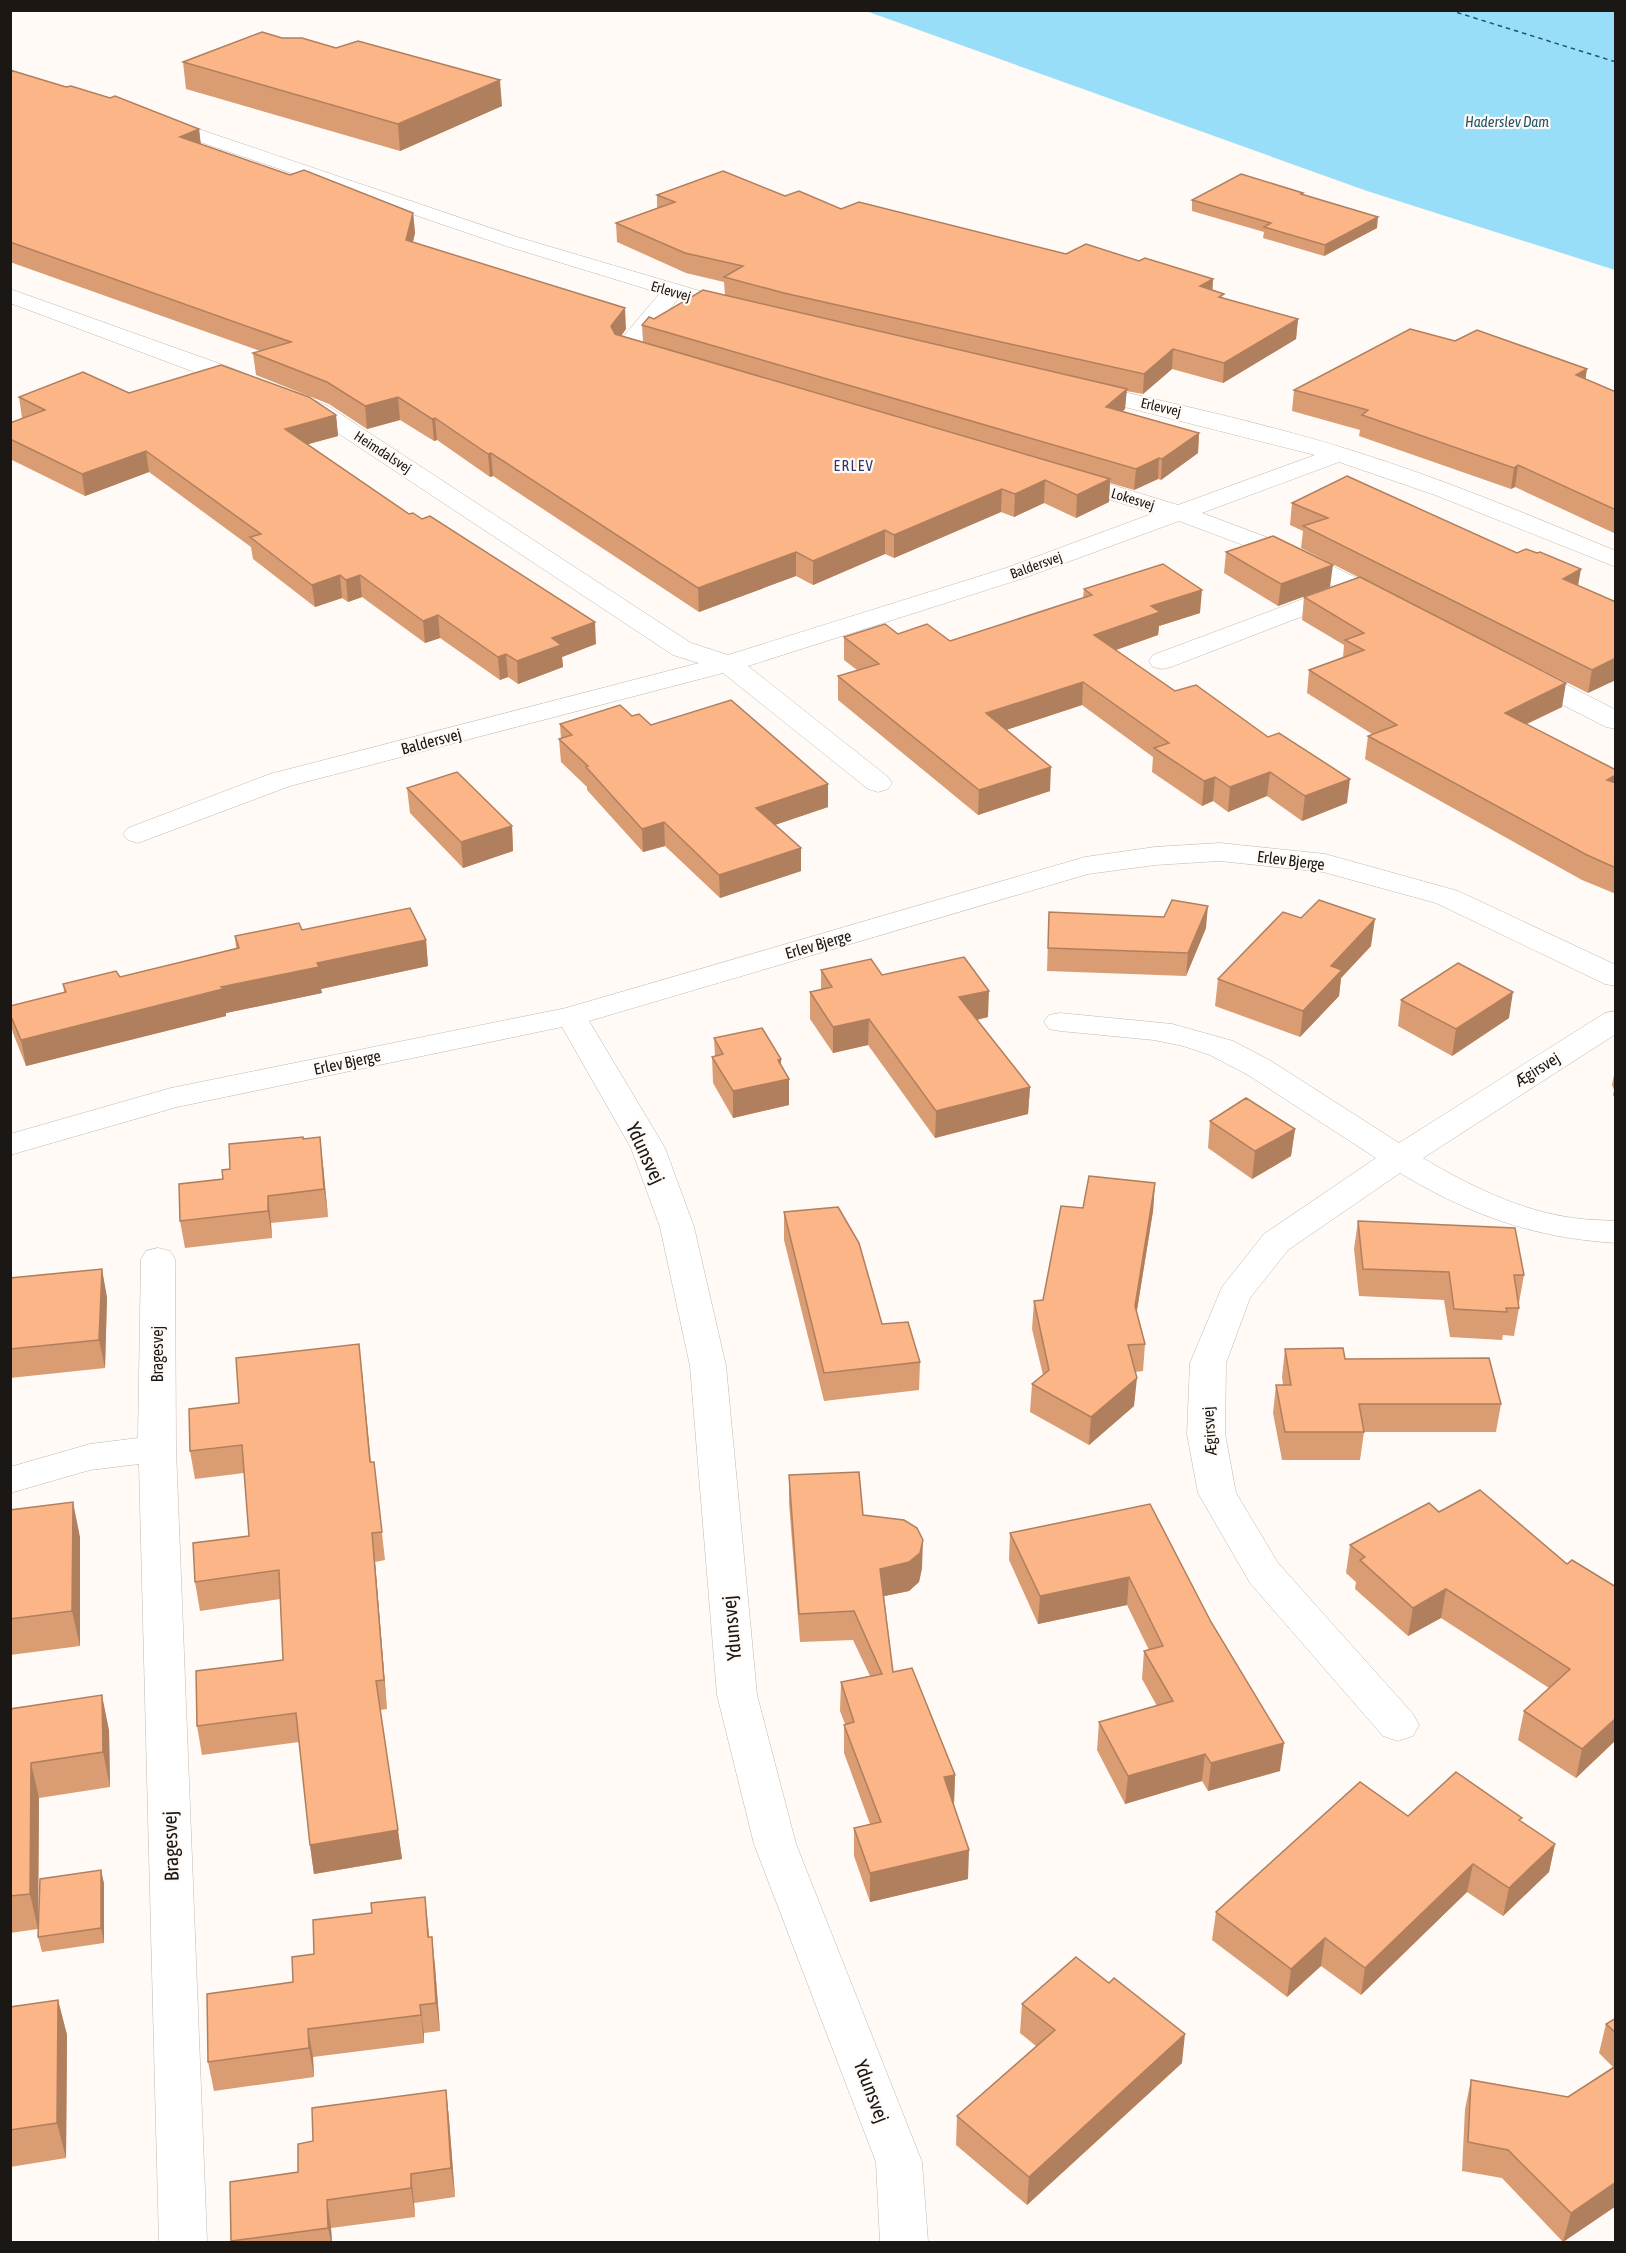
<svg xmlns="http://www.w3.org/2000/svg" width="1626" height="2253" font-family="'Asap Condensed',sans-serif">
<style>
.water{fill:#99def8}
.lines{fill:none;stroke-linecap:round;stroke-linejoin:round}
.ferry{stroke:#205668;stroke-width:1.5;stroke-dasharray:4.5 4;stroke-linecap:butt}
.minor-casing{stroke:#c0b9b2;stroke-width:1}
.minor{fill:#fff;fill-rule:evenodd}
.wall{fill:#d99c73}
.shaded-wall{fill:#b07f5e}
.building{fill:#fcb586;stroke:#b07f5e;stroke-width:1.5}
.labels{text-anchor:middle;dominant-baseline:central;stroke-width:4.5;stroke-linejoin:round;paint-order:stroke}
.far-street-label{font-size:14px;fill:#1a1715;stroke:#fffaf6}
.far-water-label{font-size:15px;font-style:italic;fill:#205668;stroke:#fffaf6}
.far-neighbourhood-label{font-size:15px;letter-spacing:1.5px;fill:#2b356f;stroke:#fffaf6}
.street-label{font-size:16px;fill:#1a1715;stroke:#fffaf6}
.near-street-label{font-size:20px;fill:#1a1715;stroke:#fffaf6}
</style>
<rect width="100%" height="100%" fill="#fffaf6"/>
<path class="water" d="M 866,11 L 1615,11 L 1615,270 L 1367,191 Z"/>
<g class="lines">
<path class="ferry" d="M 1449,10 L 1616,62"/>
<defs>
<path id="minor" d="M 157,115 L 517,237 L 744,304 L 747,309 L 744,314 L 736,316 L 678,299 L 639,346 L 666,353 L 669,358 L 666,363 L 658,365 L 617,354 L 614,349 L 617,344 L 660,293 L 503,245 L 150,125 L 147,121 L 150,117 Z
M 10,289 L 226,366 L 328,406 L 691,643 L 728,655 L 1006,568 L 1154,513 L 1058,484 L 1055,479 L 1058,474 L 1067,472 L 1076,474 L 1178,505 L 1315,455 L 1073,394 L 1069,389 L 1073,384 L 1081,382 C 1170,403 1260,422 1347,449 C 1438,477 1527,514 1616,551 L 1616,567 L 1435,495 L 1339,462 L 1202,513 L 1293,547 L 1394,596 L 1398,601 L 1394,606 C 1379,610 1368,603 1355,596 L 1171,667 L 1162,669 L 1153,667 L 1149,661 L 1153,655 L 1335,587 L 1275,557 L 1179,521 L 1024,578 L 748,666 L 888,777 L 892,783 L 888,789 L 878,792 L 868,789 L 723,673 L 290,786 L 138,843 L 128,840 L 123,834 L 128,828 L 270,774 L 699,663 L 673,655 L 312,416 L 10,303 Z
M 1524,666 L 1534,668 L 1616,710 L 1616,729 L 1606,727 L 1514,680 L 1511,674 L 1514,668 Z
M 1220,843 L 1325,854 L 1458,891 L 1616,965 L 1616,986 L 1605,984 L 1436,903 L 1323,872 L 1220,861 L 1155,865 L 1088,874 L 589,1021 L 665,1148 L 694,1227 L 726,1366 L 757,1695 L 796,1844 L 922,2162 L 928,2242 L 880,2242 L 876,2162 L 754,1844 L 717,1695 L 690,1366 L 660,1227 L 631,1148 L 562,1027 L 177,1107 L 10,1155 L 10,1134 L 171,1088 L 566,1008 L 1085,857 L 1155,847 Z
M 1616,1011 L 1616,1034 L 1423,1158 C 1468,1185 1520,1211 1574,1218 C 1587,1220 1602,1220 1616,1221 L 1616,1243 C 1534,1238 1470,1215 1400,1173 L 1288,1250 L 1250,1298 L 1226,1363 L 1225,1434 L 1236,1493 L 1278,1563 L 1413,1714 L 1419,1725 L 1413,1736 L 1398,1741 L 1383,1736 L 1250,1583 L 1198,1493 L 1187,1434 L 1190,1363 L 1222,1287 L 1264,1234 L 1376,1158 L 1248,1075 L 1210,1055 L 1183,1046 L 1154,1040 L 1060,1031 L 1049,1029 L 1044,1022 L 1049,1015 L 1060,1013 L 1172,1024 L 1233,1041 L 1271,1061 L 1399,1143 L 1605,1013 Z
M 158,1248 L 170,1251 L 175,1259 L 176,1449 L 207,2242 L 159,2242 L 139,1464 L 90,1470 L 10,1493 L 10,1467 L 90,1444 L 138,1438 L 141,1259 L 146,1251 Z"/>
</defs>
<use href="#minor" class="minor-casing"/>
<use href="#minor" class="minor"/>
</g>
<path class="wall" d="M 282,38 L 502,106 L 400,151 L 186,89 L 183,62 Z
M 10,70 L 199,129 L 201,144 L 290,175 L 413,213 L 415,233 L 413,242 L 626,329 L 621,336 L 643,342 L 642,325 L 654,319 L 725,295 L 724,282 L 686,273 L 617,242 L 616,223 L 657,208 L 657,195 L 785,196 L 841,209 L 1066,254 L 1139,261 L 1213,279 L 1212,290 L 1224,298 L 1298,319 L 1296,339 L 1223,383 L 1172,369 L 1143,394 L 1126,391 L 1125,409 L 1123,411 L 1199,433 L 1198,453 L 1161,480 L 1158,479 L 1134,490 L 1110,483 L 1109,502 L 1076,518 L 1044,503 L 1014,517 L 1001,512 L 894,558 L 885,554 L 813,585 L 796,576 L 699,612 L 493,476 L 490,477 L 437,440 L 434,441 L 400,420 L 367,429 L 329,404 L 256,375 L 253,353 L 260,351 L 10,262 Z
M 1303,193 L 1303,195 L 1377,228 L 1324,256 L 1263,238 L 1264,232 L 1192,211 L 1192,200 Z
M 1586,379 L 1616,392 L 1616,534 L 1515,487 L 1511,489 L 1359,436 L 1360,430 L 1292,411 L 1294,390 Z
M 129,393 L 336,415 L 338,436 L 308,444 L 596,644 L 562,657 L 563,667 L 518,684 L 508,677 L 500,680 L 440,638 L 425,643 L 362,597 L 348,602 L 342,598 L 315,607 L 253,559 L 251,547 L 149,472 L 85,496 L 10,459 L 10,423 L 22,418 L 19,397 Z
M 1292,503 L 1578,586 L 1616,602 L 1588,693 L 1477,637 L 1562,707 L 1527,724 L 1616,770 L 1616,894 L 1582,880 L 1365,759 L 1368,736 L 1372,734 L 1307,693 L 1309,670 L 1343,658 L 1344,645 L 1302,620 L 1304,597 L 1358,577 L 1301,548 L 1303,531 L 1290,525 Z
M 1226,552 L 1330,587 L 1278,606 L 1224,573 Z
M 1084,589 L 1200,613 L 1159,626 L 1158,635 L 1116,650 L 1175,691 L 1347,803 L 1302,821 L 1267,796 L 1228,812 L 1213,801 L 1202,806 L 1152,772 L 1153,757 L 1082,705 L 1006,730 L 1050,791 L 978,815 L 838,700 L 838,676 L 857,670 L 844,660 L 844,637 L 898,634 L 950,641 L 1083,598 Z
M 632,716 L 651,725 L 828,784 L 828,807 L 775,825 L 801,848 L 801,871 L 720,898 L 665,846 L 643,852 L 587,790 L 587,787 L 561,762 L 559,739 L 561,739 L 560,724 Z
M 407,788 L 512,826 L 513,851 L 463,868 L 410,813 Z
M 1049,912 L 1206,928 L 1186,976 L 1047,971 Z
M 302,930 L 426,940 L 428,966 L 321,989 L 322,993 L 226,1013 L 226,1016 L 26,1066 L 13,1033 L 10,1022 L 10,1006 L 64,992 L 63,984 L 120,977 L 236,948 L 235,936 Z
M 1371,946 L 1341,978 L 1339,996 L 1300,1037 L 1215,1006 L 1218,979 Z
M 821,970 L 882,975 L 988,1017 L 977,1020 L 1030,1087 L 1028,1114 L 935,1138 L 868,1045 L 833,1053 L 810,1019 L 810,992 L 821,990 Z
M 1401,1000 L 1509,1018 L 1452,1056 L 1398,1026 Z
M 714,1038 L 789,1079 L 789,1105 L 733,1118 L 713,1083 L 712,1057 L 715,1056 Z
M 1616,1065 L 1616,1101 L 1613,1095 L 1614,1090 L 1612,1085 Z
M 1210,1121 L 1295,1129 L 1291,1156 L 1252,1179 L 1208,1148 Z
M 304,1139 L 323,1165 L 328,1217 L 271,1223 L 272,1238 L 185,1248 L 180,1221 L 223,1179 L 230,1169 Z
M 1155,1183 L 1153,1211 L 1137,1311 L 1145,1344 L 1143,1371 L 1135,1372 L 1134,1406 L 1089,1445 L 1030,1412 L 1032,1384 L 1043,1375 L 1032,1329 L 1034,1301 L 1043,1300 L 1083,1208 Z
M 784,1212 L 882,1324 L 920,1362 L 919,1390 L 824,1401 L 784,1240 Z
M 1358,1221 L 1524,1275 L 1519,1303 L 1518,1303 L 1519,1308 L 1514,1336 L 1503,1335 L 1502,1340 L 1450,1337 L 1444,1300 L 1359,1296 L 1354,1249 Z
M 10,1278 L 107,1297 L 105,1368 L 10,1378 Z
M 1285,1349 L 1345,1359 L 1501,1404 L 1496,1432 L 1364,1432 L 1360,1460 L 1282,1460 L 1273,1413 L 1276,1385 L 1283,1385 L 1282,1377 Z
M 362,1372 L 371,1462 L 374,1462 L 385,1560 L 375,1562 L 387,1709 L 380,1710 L 402,1859 L 314,1874 L 310,1845 L 299,1742 L 202,1755 L 197,1726 L 283,1660 L 280,1599 L 200,1611 L 195,1582 L 249,1536 L 244,1473 L 195,1479 L 190,1451 L 239,1403 Z
M 789,1475 L 863,1515 L 922,1568 L 919,1582 L 909,1591 L 884,1596 L 893,1672 L 955,1775 L 954,1804 L 968,1879 L 870,1902 L 854,1856 L 854,1828 L 870,1824 L 844,1753 L 844,1725 L 845,1724 L 840,1711 L 841,1682 L 870,1676 L 853,1640 L 800,1642 L 789,1503 Z
M 1480,1490 L 1616,1740 L 1576,1778 L 1518,1740 L 1524,1711 L 1549,1688 L 1441,1618 L 1408,1636 L 1355,1589 L 1356,1582 L 1346,1573 L 1350,1545 L 1439,1512 Z
M 1150,1504 L 1280,1771 L 1208,1791 L 1202,1781 L 1125,1804 L 1097,1750 L 1099,1722 L 1157,1706 L 1142,1679 L 1144,1651 L 1149,1650 L 1127,1605 L 1038,1624 L 1009,1560 L 1010,1533 Z
M 10,1510 L 80,1537 L 80,1646 L 10,1655 Z
M 10,1709 L 109,1730 L 110,1787 L 39,1798 L 38,1929 L 10,1933 Z
M 1408,1816 L 1521,1822 L 1555,1844 L 1549,1872 L 1503,1916 L 1467,1892 L 1361,1995 L 1321,1966 L 1287,1997 L 1212,1940 L 1216,1912 Z
M 101,1870 L 104,1884 L 104,1943 L 42,1952 L 38,1937 Z
M 428,1925 L 429,1937 L 435,1966 L 440,2031 L 424,2033 L 424,2043 L 313,2057 L 314,2077 L 214,2091 L 208,2062 L 293,1982 L 314,1954 Z
M 1109,1983 L 1182,2063 L 1027,2205 L 956,2145 L 957,2116 L 1036,2046 L 1020,2033 L 1022,2004 Z
M 58,2000 L 67,2035 L 66,2158 L 10,2167 L 10,2007 Z
M 1616,2018 L 1616,2206 L 1563,2242 L 1502,2178 L 1462,2171 L 1465,2109 L 1471,2080 L 1568,2097 L 1613,2067 L 1599,2053 L 1606,2024 Z
M 446,2090 L 449,2119 L 455,2197 L 414,2203 L 415,2217 L 331,2228 L 332,2242 L 231,2242 L 230,2182 L 298,2172 L 313,2141 Z"/>
<path class="shaded-wall" d="M 500,80 L 502,106 L 400,151 L 398,124 Z
M 199,129 L 201,149 L 180,137 Z
M 413,213 L 415,233 L 408,261 L 406,240 Z
M 1378,217 L 1377,228 L 1324,256 L 1325,245 Z
M 1213,279 L 1212,299 L 1200,286 Z
M 625,308 L 626,329 L 612,348 L 611,326 Z
M 1298,319 L 1296,339 L 1223,383 L 1224,363 Z
M 1173,349 L 1172,369 L 1143,394 L 1144,374 Z
M 1587,369 L 1584,390 L 1576,375 Z
M 1127,389 L 1125,409 L 1105,427 L 1106,407 Z
M 398,397 L 400,420 L 367,429 L 365,406 Z
M 336,415 L 338,436 L 287,450 L 285,429 Z
M 435,418 L 437,440 L 434,441 L 432,419 Z
M 1199,433 L 1198,453 L 1161,480 L 1162,459 Z
M 146,451 L 149,472 L 85,496 L 82,474 Z
M 491,453 L 493,476 L 490,477 L 488,454 Z
M 1159,458 L 1158,479 L 1134,490 L 1136,469 Z
M 1518,465 L 1515,487 L 1511,489 L 1514,468 Z
M 1110,479 L 1109,502 L 1076,518 L 1077,495 Z
M 1045,480 L 1044,503 L 1014,517 L 1015,494 Z
M 1002,489 L 1001,512 L 894,558 L 894,535 Z
M 885,530 L 885,554 L 813,585 L 813,561 Z
M 796,552 L 796,576 L 699,612 L 698,588 Z
M 1333,565 L 1330,587 L 1278,606 L 1281,584 Z
M 1581,569 L 1577,592 L 1563,579 Z
M 340,575 L 342,598 L 315,607 L 312,585 Z
M 360,575 L 362,597 L 348,602 L 346,580 Z
M 1202,590 L 1200,613 L 1159,626 L 1158,635 L 1093,658 L 1094,635 L 1151,606 Z
M 438,615 L 440,638 L 425,643 L 423,621 Z
M 595,622 L 596,644 L 562,657 L 563,667 L 518,684 L 517,661 L 552,638 Z
M 506,654 L 508,677 L 500,680 L 498,657 Z
M 1616,658 L 1616,680 L 1588,693 L 1592,670 Z
M 1083,682 L 1082,705 L 985,737 L 986,713 Z
M 1566,683 L 1562,707 L 1501,736 L 1505,713 Z
M 1051,767 L 1050,791 L 978,815 L 979,790 Z
M 1270,772 L 1267,796 L 1228,812 L 1230,787 Z
M 1616,775 L 1616,797 L 1607,780 Z
M 1215,777 L 1213,801 L 1202,806 L 1204,781 Z
M 1350,779 L 1347,803 L 1302,821 L 1305,796 Z
M 828,784 L 828,807 L 757,831 L 756,808 Z
M 664,822 L 665,846 L 643,852 L 642,829 Z
M 512,826 L 513,851 L 463,868 L 461,842 Z
M 801,848 L 801,871 L 720,898 L 719,875 Z
M 1208,906 L 1206,928 L 1186,976 L 1188,953 Z
M 1375,919 L 1371,946 L 1341,978 L 1339,996 L 1300,1037 L 1303,1011 L 1331,966 Z
M 426,940 L 428,966 L 321,989 L 322,993 L 226,1013 L 226,1016 L 26,1066 L 21,1040 L 317,963 Z
M 989,991 L 988,1017 L 958,1024 L 959,997 Z
M 1513,992 L 1509,1018 L 1452,1056 L 1456,1029 Z
M 869,1019 L 868,1045 L 833,1053 L 833,1027 Z
M 781,1059 L 781,1080 L 789,1079 L 789,1105 L 733,1118 L 733,1091 L 778,1060 Z
M 1030,1087 L 1028,1114 L 935,1138 L 936,1111 Z
M 1295,1129 L 1291,1156 L 1252,1179 L 1255,1151 Z
M 320,1137 L 323,1165 L 328,1217 L 324,1189 Z
M 1155,1183 L 1153,1211 L 1133,1334 L 1135,1306 Z
M 268,1196 L 271,1223 L 272,1238 L 268,1211 Z
M 102,1269 L 107,1297 L 105,1368 L 99,1340 Z
M 359,1344 L 362,1372 L 373,1490 L 370,1462 Z
M 1137,1378 L 1134,1406 L 1089,1445 L 1091,1417 Z
M 73,1502 L 80,1537 L 80,1646 L 72,1611 Z
M 372,1533 L 375,1562 L 387,1709 L 384,1680 Z
M 923,1540 L 922,1568 L 919,1582 L 909,1591 L 880,1597 L 880,1569 Z
M 1129,1577 L 1127,1605 L 1038,1624 L 1040,1596 Z
M 1446,1589 L 1441,1618 L 1408,1636 L 1413,1608 Z
M 102,1695 L 109,1730 L 110,1787 L 103,1752 Z
M 1616,1718 L 1616,1740 L 1576,1778 L 1582,1749 Z
M 1284,1743 L 1280,1771 L 1208,1791 L 1211,1763 Z
M 1205,1754 L 1202,1781 L 1125,1804 L 1128,1776 Z
M 31,1763 L 39,1798 L 38,1929 L 30,1894 Z
M 955,1775 L 954,1804 L 944,1777 Z
M 398,1830 L 402,1859 L 314,1874 L 310,1845 Z
M 1555,1844 L 1549,1872 L 1503,1916 L 1509,1888 Z
M 969,1850 L 968,1879 L 870,1902 L 870,1873 Z
M 1473,1864 L 1467,1892 L 1361,1995 L 1365,1968 Z
M 101,1870 L 104,1884 L 104,1943 L 101,1928 Z
M 425,1897 L 428,1925 L 431,1966 L 428,1937 Z
M 432,1937 L 435,1966 L 440,2031 L 436,2003 Z
M 1325,1938 L 1321,1966 L 1287,1997 L 1291,1969 Z
M 58,2000 L 67,2035 L 66,2158 L 57,2123 Z
M 420,2005 L 424,2033 L 424,2043 L 421,2015 Z
M 308,2029 L 313,2057 L 314,2077 L 309,2048 Z
M 1185,2034 L 1182,2063 L 1027,2205 L 1029,2177 Z
M 446,2090 L 449,2119 L 455,2197 L 451,2168 Z
M 411,2174 L 414,2203 L 415,2217 L 411,2188 Z
M 1616,2182 L 1616,2206 L 1563,2242 L 1571,2213 Z
M 327,2200 L 331,2228 L 332,2242 L 331,2242 L 328,2228 Z"/>
<path class="building" d="M 262,32 L 282,38 L 302,38 L 336,48 L 358,41 L 500,80 L 398,124 L 183,62 Z
M 10,70 L 66,87 L 71,86 L 110,98 L 115,96 L 199,129 L 180,137 L 290,175 L 304,170 L 413,213 L 406,240 L 625,308 L 611,326 L 615,334 L 1110,479 L 1077,495 L 1045,480 L 1015,494 L 1002,489 L 894,535 L 885,530 L 813,561 L 796,552 L 698,588 L 491,453 L 488,454 L 435,418 L 432,419 L 398,397 L 365,406 L 327,382 L 253,353 L 291,342 L 10,242 Z
M 723,171 L 785,196 L 799,191 L 841,209 L 859,202 L 1066,254 L 1086,244 L 1139,261 L 1145,258 L 1213,279 L 1200,286 L 1224,294 L 1219,297 L 1298,319 L 1224,363 L 1173,349 L 1144,374 L 784,293 L 724,277 L 743,266 L 685,253 L 616,223 L 675,202 L 657,195 Z
M 1241,174 L 1303,193 L 1301,194 L 1378,217 L 1325,245 L 1264,227 L 1271,223 L 1192,200 Z
M 703,290 L 1127,389 L 1106,407 L 1199,433 L 1162,459 L 1159,458 L 1136,469 L 642,325 L 649,317 L 654,319 Z
M 1410,329 L 1455,341 L 1477,330 L 1587,369 L 1576,375 L 1616,392 L 1616,510 L 1518,465 L 1514,468 L 1362,415 L 1368,410 L 1294,390 Z
M 221,365 L 309,397 L 336,415 L 285,429 L 409,514 L 413,513 L 422,519 L 430,516 L 595,622 L 552,638 L 561,645 L 517,661 L 506,654 L 498,657 L 438,615 L 423,621 L 360,575 L 346,580 L 340,575 L 312,585 L 250,537 L 261,534 L 146,451 L 82,474 L 10,439 L 10,423 L 45,410 L 19,397 L 83,372 L 129,393 Z
M 1347,476 L 1517,553 L 1526,549 L 1537,553 L 1540,552 L 1581,569 L 1563,579 L 1616,602 L 1616,658 L 1592,670 L 1303,526 L 1328,518 L 1292,503 Z
M 1273,536 L 1333,565 L 1281,584 L 1226,552 Z
M 1163,564 L 1202,590 L 1151,606 L 1160,612 L 1094,635 L 1175,691 L 1196,685 L 1268,737 L 1279,733 L 1350,779 L 1305,796 L 1270,772 L 1230,787 L 1215,777 L 1204,781 L 1154,748 L 1169,743 L 1083,682 L 986,713 L 1051,767 L 979,790 L 838,676 L 879,664 L 844,637 L 885,624 L 898,634 L 927,624 L 950,641 L 1092,595 L 1084,589 Z
M 1360,577 L 1566,683 L 1505,713 L 1616,770 L 1616,775 L 1607,780 L 1616,783 L 1616,868 L 1587,855 L 1368,736 L 1397,725 L 1309,670 L 1364,650 L 1345,640 L 1364,633 L 1304,597 Z
M 731,700 L 828,784 L 756,808 L 801,848 L 719,875 L 664,822 L 642,829 L 586,767 L 588,766 L 559,739 L 572,735 L 560,724 L 620,705 L 632,716 L 639,714 L 651,725 Z
M 457,772 L 512,826 L 461,842 L 407,788 Z
M 1172,900 L 1208,906 L 1188,953 L 1048,948 L 1049,912 L 1164,917 Z
M 1319,900 L 1375,919 L 1331,966 L 1342,970 L 1303,1011 L 1218,979 L 1283,912 L 1301,918 Z
M 410,908 L 426,940 L 317,963 L 319,967 L 221,987 L 223,989 L 21,1040 L 10,1014 L 10,1006 L 66,992 L 63,984 L 116,971 L 120,977 L 239,948 L 235,936 L 299,923 L 302,930 Z
M 964,957 L 989,991 L 959,997 L 1030,1087 L 936,1111 L 869,1019 L 833,1027 L 810,992 L 832,987 L 821,970 L 871,959 L 882,975 Z
M 1458,963 L 1513,992 L 1456,1029 L 1401,1000 Z
M 762,1028 L 781,1059 L 778,1060 L 789,1079 L 733,1091 L 712,1057 L 723,1054 L 714,1038 Z
M 1246,1098 L 1295,1129 L 1255,1151 L 1210,1121 Z
M 303,1137 L 303,1139 L 320,1137 L 324,1189 L 268,1196 L 268,1211 L 180,1221 L 179,1184 L 223,1179 L 222,1170 L 230,1169 L 229,1144 Z
M 1089,1176 L 1155,1183 L 1135,1306 L 1145,1344 L 1128,1345 L 1137,1378 L 1091,1417 L 1032,1384 L 1049,1370 L 1034,1301 L 1043,1300 L 1061,1206 L 1083,1208 Z
M 838,1207 L 859,1243 L 882,1324 L 908,1322 L 920,1362 L 824,1373 L 784,1212 Z
M 1358,1221 L 1515,1228 L 1524,1275 L 1514,1275 L 1519,1308 L 1506,1308 L 1507,1312 L 1454,1309 L 1449,1272 L 1363,1269 Z
M 102,1269 L 99,1340 L 10,1349 L 10,1278 Z
M 359,1344 L 370,1462 L 374,1462 L 382,1532 L 372,1533 L 384,1680 L 376,1681 L 398,1830 L 310,1845 L 296,1713 L 197,1726 L 196,1671 L 283,1660 L 279,1570 L 195,1582 L 193,1543 L 249,1536 L 242,1445 L 190,1451 L 189,1409 L 239,1403 L 236,1358 Z
M 1343,1348 L 1345,1359 L 1489,1358 L 1501,1404 L 1359,1404 L 1364,1432 L 1285,1432 L 1276,1385 L 1291,1385 L 1285,1349 Z
M 859,1472 L 863,1515 L 904,1520 L 917,1528 L 923,1540 L 920,1553 L 909,1562 L 880,1569 L 893,1672 L 912,1668 L 955,1775 L 944,1777 L 969,1850 L 870,1873 L 854,1828 L 881,1822 L 844,1725 L 854,1722 L 841,1682 L 882,1674 L 854,1611 L 799,1614 L 789,1475 Z
M 1480,1490 L 1567,1564 L 1572,1560 L 1616,1587 L 1616,1718 L 1582,1749 L 1524,1711 L 1570,1669 L 1446,1589 L 1413,1608 L 1360,1560 L 1365,1557 L 1350,1545 L 1429,1503 L 1439,1512 Z
M 73,1502 L 72,1611 L 10,1619 L 10,1510 Z
M 1150,1504 L 1211,1622 L 1284,1743 L 1211,1763 L 1205,1754 L 1128,1776 L 1099,1722 L 1173,1701 L 1144,1651 L 1163,1646 L 1129,1577 L 1040,1596 L 1010,1533 Z
M 102,1695 L 103,1752 L 31,1763 L 30,1894 L 10,1896 L 10,1709 Z
M 1456,1772 L 1522,1818 L 1519,1820 L 1555,1844 L 1509,1888 L 1473,1864 L 1365,1968 L 1325,1938 L 1291,1969 L 1216,1912 L 1360,1782 L 1408,1816 Z
M 101,1870 L 101,1928 L 38,1937 L 40,1879 Z
M 425,1897 L 428,1937 L 432,1937 L 436,2003 L 420,2005 L 421,2015 L 308,2029 L 309,2048 L 208,2062 L 207,1994 L 293,1982 L 292,1957 L 314,1954 L 313,1920 L 372,1913 L 371,1903 Z
M 1076,1957 L 1109,1983 L 1114,1978 L 1185,2034 L 1029,2177 L 957,2116 L 1055,2030 L 1022,2004 Z
M 58,2000 L 57,2123 L 10,2130 L 10,2007 Z
M 1616,2018 L 1616,2033 L 1606,2024 Z
M 1616,2066 L 1616,2182 L 1571,2213 L 1508,2150 L 1468,2142 L 1471,2080 L 1568,2097 Z
M 446,2090 L 451,2168 L 411,2174 L 411,2188 L 327,2200 L 328,2228 L 231,2241 L 230,2182 L 298,2172 L 298,2144 L 313,2141 L 312,2108 Z"/>
<g class="labels">
<g class="far-street-label">
<text transform="translate(671 291) rotate(16)">Erlevvej</text>
<text transform="translate(1161 407) rotate(13)">Erlevvej</text>
<text transform="translate(383 452) rotate(33)">Heimdalsvej</text>
<text transform="translate(1133 499) rotate(17)">Lokesvej</text>
<text transform="translate(1036 565) rotate(-20)">Baldersvej</text>
</g>
<g class="far-water-label">
<text x="1507" y="121">Haderslev Dam</text>
</g>
<g class="far-neighbourhood-label">
<text x="854" y="465">ERLEV</text>
</g>
<g class="street-label">
<text transform="translate(431 741) rotate(-15)">Baldersvej</text>
<text transform="translate(1291 860) rotate(7)">Erlev Bjerge</text>
<text transform="translate(818 944) rotate(-16)">Erlev Bjerge</text>
<text transform="translate(347 1062) rotate(-12)">Erlev Bjerge</text>
<text transform="translate(1537 1069) rotate(-32)">Ægirsvej</text>
<text transform="translate(157 1354) rotate(-90)">Bragesvej</text>
<text transform="translate(1209 1431) rotate(-94)">Ægirsvej</text>
</g>
<g class="near-street-label">
<text transform="translate(646 1153) rotate(65)">Ydunsvej</text>
<text transform="translate(731 1628) rotate(-95)">Ydunsvej</text>
<text transform="translate(170 1846) rotate(-92)">Bragesvej</text>
<text transform="translate(872 2091) rotate(69)">Ydunsvej</text>
</g>
</g>
<rect width="1626" height="2253" fill="none" stroke="#1a1715" stroke-width="24"/>
</svg>
